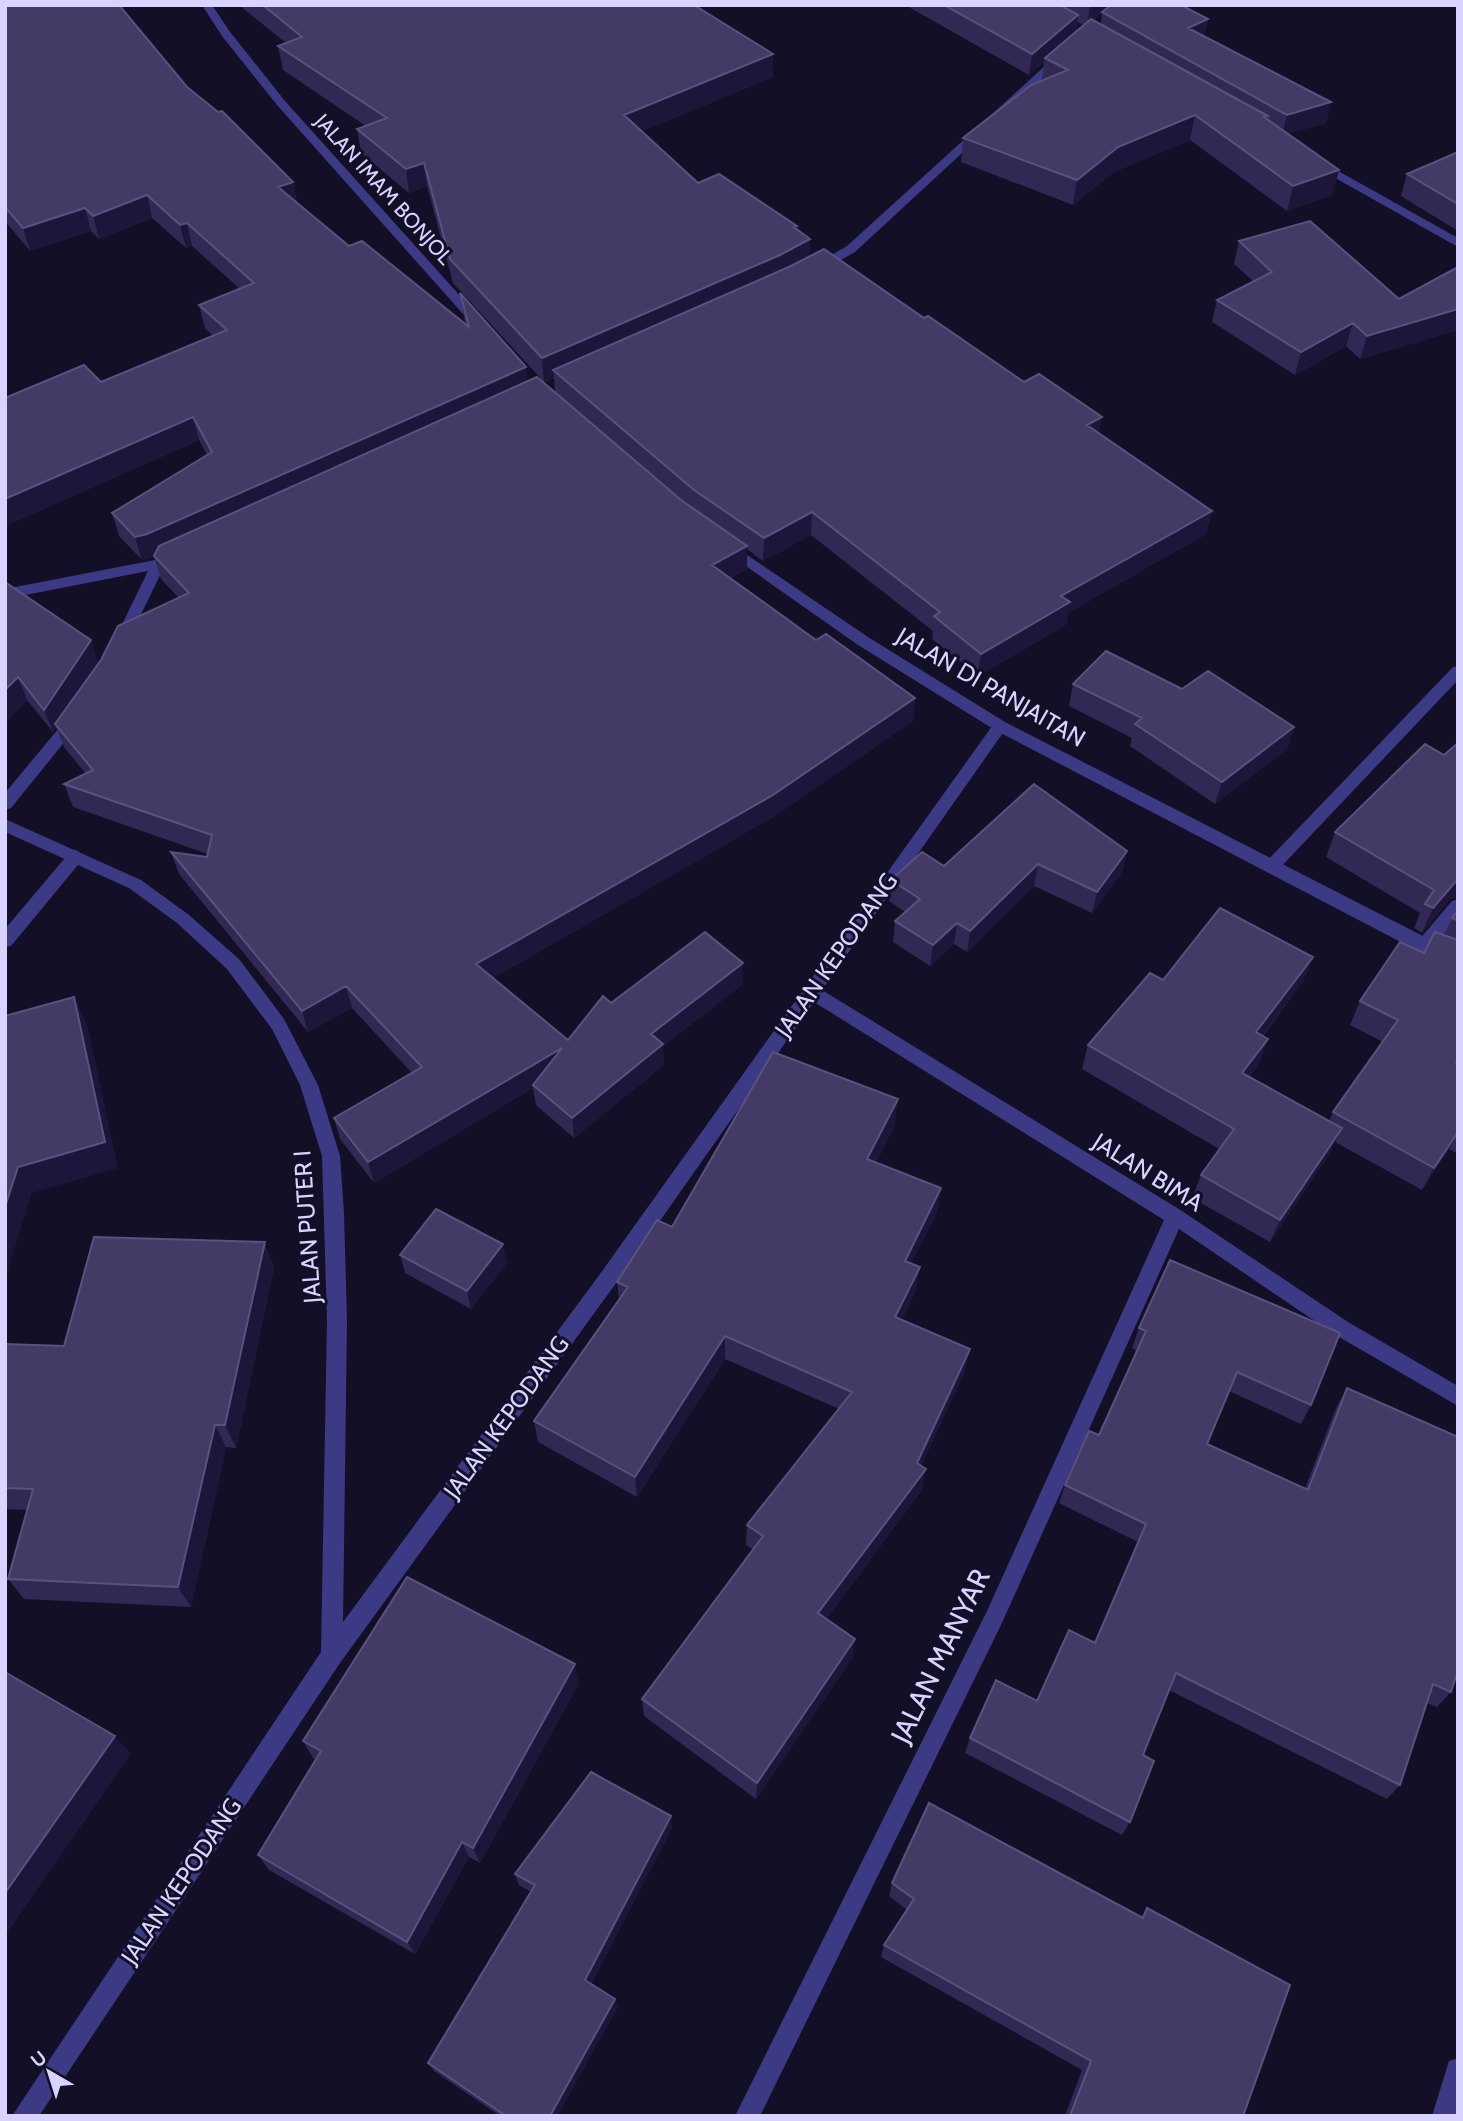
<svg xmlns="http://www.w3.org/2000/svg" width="1463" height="2121" font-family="Cabin,sans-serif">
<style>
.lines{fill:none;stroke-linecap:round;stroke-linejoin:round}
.service{fill:#3d3a85;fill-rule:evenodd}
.minor{fill:#3d3a85;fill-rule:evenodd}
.tertiary{fill:#3d3a85;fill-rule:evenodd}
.wall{fill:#312854;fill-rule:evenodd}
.shaded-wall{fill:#1d163a}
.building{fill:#433a66;stroke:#5a527e;stroke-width:2}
.labels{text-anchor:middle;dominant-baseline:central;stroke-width:6;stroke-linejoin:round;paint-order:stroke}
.far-street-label{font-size:21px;fill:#d9d4ff;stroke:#130f26}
.street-label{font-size:24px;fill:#d9d4ff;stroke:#130f26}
.near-street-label{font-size:28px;fill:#d9d4ff;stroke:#130f26}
</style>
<rect width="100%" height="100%" fill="#130f26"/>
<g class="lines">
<path class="service" d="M 1458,666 L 1458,680 L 1277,871 L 1265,871 L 1263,867 L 1265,863 L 1453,667 Z
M 76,850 L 84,856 L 82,860 L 11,946 L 5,947 L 5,929 L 70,852 Z"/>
<path class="minor" d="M 1314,162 L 1322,162 L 1458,238 L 1458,247 L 1314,166 Z
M 177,551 L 184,556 L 164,567 L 129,639 L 122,644 L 115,639 L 148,571 L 5,599 L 5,589 L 155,560 Z
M 74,715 L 79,716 L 82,720 L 79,724 L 11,808 L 5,810 L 5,793 L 69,716 Z
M 1000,721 L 1008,726 L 1005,730 L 822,990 L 1182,1211 L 1348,1322 L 1458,1386 L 1458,1406 L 1334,1334 L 1179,1229 L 1001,1625 L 760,2116 L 735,2116 L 987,1611 L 1164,1220 L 814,1002 L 614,1286 L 340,1663 L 39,2116 L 12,2116 L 321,1652 L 327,1320 L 322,1156 L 300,1085 L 272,1029 L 227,969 L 177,923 L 129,888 L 5,832 L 5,819 L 141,880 L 189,915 L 239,959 L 284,1019 L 318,1085 L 340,1156 L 344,1213 L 347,1320 L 343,1622 L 600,1274 L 995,722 Z
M 1458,899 L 1458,917 L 1430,951 L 1418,951 L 1416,946 L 1418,941 L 1452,901 Z
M 1458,2058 L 1456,2116 L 1432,2116 L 1449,2061 Z"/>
<path class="tertiary" d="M 202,5 L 212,5 L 230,32 L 285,101 L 480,318 L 480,324 L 472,324 L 277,105 L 222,36 Z
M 1057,55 L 1066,57 L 855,252 L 820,272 L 812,272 L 812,266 L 847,246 Z
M 728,542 L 868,637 L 1005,722 L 1458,954 L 1458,967 L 1418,951 L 995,730 L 858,645 L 723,550 L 723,544 Z"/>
</g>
<path class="wall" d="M 5,5 L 123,5 L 123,8 L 121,8 L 187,87 L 293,182 L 297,203 L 349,246 L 465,323 L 460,293 L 528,381 L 555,392 L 554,378 L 544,382 L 453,283 L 427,186 L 409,193 L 361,153 L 357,129 L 366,126 L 283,70 L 278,46 L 286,43 L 239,5 L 694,5 L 773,54 L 773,77 L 642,131 L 698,183 L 797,229 L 810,256 L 924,318 L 1024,382 L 1102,417 L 1099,433 L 1212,511 L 1206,534 L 1068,613 L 1066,625 L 978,676 L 932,639 L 933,631 L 811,535 L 763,561 L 747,549 L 747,569 L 731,578 L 816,640 L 915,698 L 913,721 L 773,817 L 493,978 L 568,1040 L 611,1003 L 743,963 L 743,984 L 663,1046 L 664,1065 L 574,1138 L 536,1105 L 533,1088 L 374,1183 L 340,1139 L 334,1118 L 412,1073 L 352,1008 L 308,1032 L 179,874 L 171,852 L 207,857 L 208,854 L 73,807 L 64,784 L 86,774 L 64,747 L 56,727 L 53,732 L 27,700 L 5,723 L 5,582 L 99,663 L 90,676 L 179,598 L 161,579 L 154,557 L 142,560 L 119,536 L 112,513 L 207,455 L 199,440 L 5,526 L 5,398 L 101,382 L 213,336 L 205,328 L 199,305 L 240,289 L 192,246 L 186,248 L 152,218 L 99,239 L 91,231 L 30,251 L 5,221 Z
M 905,5 L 1181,5 L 1208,19 L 1204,36 L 1331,102 L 1326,123 L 1287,134 L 1339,170 L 1332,195 L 1287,211 L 1190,140 L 1114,172 L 1073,205 L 961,162 L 963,138 L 1042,80 L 1044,62 L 1029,75 ZM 1102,13 L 1101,24 L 1094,20 ZM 1077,22 L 1084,25 L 1076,31 Z
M 1458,152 L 1458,231 L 1401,196 L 1407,174 Z
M 1239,241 L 1399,299 L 1458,267 L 1458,330 L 1360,359 L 1346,346 L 1295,375 L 1212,322 L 1217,300 L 1253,281 L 1234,264 Z
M 1073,684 L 1182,689 L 1294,727 L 1287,749 L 1215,804 L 1130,746 L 1132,738 L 1069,706 Z
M 1458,743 L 1458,897 L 1450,899 L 1422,933 L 1414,928 L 1420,913 L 1326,857 L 1335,832 L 1444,755 Z
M 1127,851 L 1122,872 L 1092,913 L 1034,886 L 967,952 L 954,944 L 930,966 L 893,942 L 895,921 L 905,912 L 889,901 L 891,880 L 944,866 Z
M 1458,911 L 1458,1154 L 1449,1149 L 1422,1190 L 1335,1142 L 1331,1151 L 1270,1242 L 1192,1198 L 1201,1175 L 1219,1149 L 1082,1069 L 1088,1045 L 1163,980 L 1313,957 L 1303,981 L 1263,1036 L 1268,1039 L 1259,1063 L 1249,1077 L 1329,1121 L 1333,1112 L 1383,1042 L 1350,1025 L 1360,1001 L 1424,953 L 1444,935 L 1452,918 Z
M 895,1124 L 876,1162 L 941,1188 L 937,1212 L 911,1263 L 916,1290 L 902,1319 L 965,1371 L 921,1466 L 922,1490 L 826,1619 L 853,1657 L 756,1799 L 644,1716 L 642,1699 L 753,1550 L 746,1545 L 747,1525 L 839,1409 L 725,1359 L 637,1497 L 538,1442 L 534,1421 L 619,1299 L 617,1282 L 672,1227 Z
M 400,1255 L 507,1263 L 471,1309 L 405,1273 Z
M 274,1267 L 236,1448 L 226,1447 L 191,1607 L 24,1599 L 8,1579 L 27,1510 L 5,1509 L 5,1344 L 64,1346 Z
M 1139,1328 L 1311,1405 L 1301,1424 L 1229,1391 L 1207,1444 L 1305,1488 L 1336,1408 L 1347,1388 L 1451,1692 L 1437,1707 L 1427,1703 L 1400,1785 L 1387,1799 L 1169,1690 L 1143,1755 L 1130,1822 L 1122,1835 L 965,1753 L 970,1738 L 1037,1701 L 1095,1643 L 1138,1542 L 1059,1503 L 1065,1485 L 1099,1435 L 1137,1351 L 1132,1348 Z
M 579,1683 L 480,1863 L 469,1857 L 415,1954 L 269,1870 L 258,1855 L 316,1760 L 313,1758 L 303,1741 Z
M 672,1828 L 591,1984 L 615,1999 L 617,2008 L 557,2116 L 500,2116 L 434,2071 L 428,2063 L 531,1892 L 519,1885 L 515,1874 Z
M 892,1883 L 1141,1917 L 1147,1908 L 1243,2116 L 1065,2116 L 1082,2070 L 881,1957 L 884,1945 L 907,1910 L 889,1896 Z"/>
<path class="shaded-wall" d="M 1090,5 L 1112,5 L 1087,26 L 1090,6 Z
M 1078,15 L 1075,36 L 1045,58 L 1044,62 L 1029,75 L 1032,54 Z
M 1208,19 L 1204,39 L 1188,28 Z
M 773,54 L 773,77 L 625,138 L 624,115 Z
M 1331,102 L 1326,123 L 1282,136 L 1287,115 Z
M 1195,115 L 1190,140 L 1114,172 L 1073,205 L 1077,180 L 1118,147 Z
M 424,163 L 427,186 L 409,193 L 406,169 Z
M 1339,170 L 1332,195 L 1287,211 L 1293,186 Z
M 293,182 L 297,205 L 278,187 Z
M 147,195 L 152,218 L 99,239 L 93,216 Z
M 85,208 L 91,231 L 30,251 L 23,228 Z
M 187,223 L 192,246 L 186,248 L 180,225 Z
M 797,226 L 796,246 L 810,239 L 810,263 L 553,370 L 554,378 L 544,382 L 542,358 Z
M 1458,309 L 1458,330 L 1360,359 L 1367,336 Z
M 1353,323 L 1346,346 L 1295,375 L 1301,352 Z
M 526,367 L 529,390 L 154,557 L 142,560 L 135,537 Z
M 193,417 L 199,440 L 5,526 L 5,499 Z
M 1102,417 L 1098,440 L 1087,425 Z
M 1212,511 L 1206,534 L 1068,613 L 1066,625 L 978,676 L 981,654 L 1061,596 Z
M 812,512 L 811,535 L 763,561 L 764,538 Z
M 747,546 L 747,569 L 712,588 L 712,565 Z
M 91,640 L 99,663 L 57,726 L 55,724 L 56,727 L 53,732 L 44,710 Z
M 18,677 L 27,700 L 5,723 L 5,690 Z
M 915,698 L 913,721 L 773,817 L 480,986 L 476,964 Z
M 1294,727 L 1287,749 L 1215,804 L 1222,782 Z
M 1127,851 L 1122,872 L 1092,913 L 1097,892 Z
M 1038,864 L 1034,886 L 967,952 L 970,931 Z
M 1458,879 L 1457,897 L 1450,899 L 1422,933 L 1433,908 Z
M 957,923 L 954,944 L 930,966 L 933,945 Z
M 1313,957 L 1303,981 L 1247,1056 L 1256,1032 Z
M 743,963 L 743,984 L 663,1046 L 664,1065 L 574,1138 L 572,1118 L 651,1034 Z
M 346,986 L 352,1008 L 308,1032 L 302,1011 Z
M 74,997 L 87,1024 L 118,1168 L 32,1193 L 5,1279 L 5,1207 Z
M 1268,1039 L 1259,1063 L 1233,1097 L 1242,1073 Z
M 562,1048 L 533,1085 L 533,1088 L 374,1183 L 368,1162 Z
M 898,1099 L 895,1124 L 865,1183 L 867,1159 Z
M 1342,1128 L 1331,1151 L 1270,1242 L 1280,1220 Z
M 1458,1132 L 1449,1149 L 1422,1190 L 1434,1168 Z
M 941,1188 L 937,1212 L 901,1284 L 905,1261 Z
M 265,1242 L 274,1267 L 236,1448 L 225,1425 Z
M 503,1244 L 507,1263 L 471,1309 L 467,1291 Z
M 920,1267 L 916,1290 L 892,1339 L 895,1317 Z
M 725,1336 L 725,1359 L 637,1497 L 635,1477 Z
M 970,1349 L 965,1371 L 913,1483 L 917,1463 Z
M 215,1425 L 226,1447 L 191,1607 L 178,1587 Z
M 926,1469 L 922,1490 L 816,1632 L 818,1613 Z
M 855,1639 L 853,1657 L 756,1799 L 757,1783 Z
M 575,1664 L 579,1683 L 480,1863 L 473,1848 Z
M 115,1736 L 131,1754 L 5,1936 L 5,1893 Z
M 671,1816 L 672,1828 L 588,1990 L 585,1980 Z
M 462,1842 L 469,1857 L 415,1954 L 407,1942 Z
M 615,1999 L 617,2008 L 557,2116 L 550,2116 Z"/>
<path class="building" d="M 5,5 L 119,5 L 187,87 L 218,112 L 222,111 L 293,182 L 278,187 L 349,246 L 362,241 L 469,327 L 460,293 L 526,367 L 147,534 L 135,537 L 112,513 L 212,452 L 193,417 L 5,499 L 5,398 L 84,365 L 101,382 L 227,330 L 199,305 L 254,283 L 187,223 L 180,225 L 147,195 L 93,216 L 85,208 L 23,228 L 5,207 Z
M 263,5 L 694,5 L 773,54 L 624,115 L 698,183 L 719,174 L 797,226 L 794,227 L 810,239 L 780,255 L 542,358 L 450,259 L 424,163 L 406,169 L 357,129 L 387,118 L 278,46 L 302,37 Z
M 944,5 L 1060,5 L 1078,15 L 1032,54 Z
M 1111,5 L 1181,5 L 1208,19 L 1188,28 L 1331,102 L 1287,115 L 1102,12 Z
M 1091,19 L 1268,116 L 1264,117 L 1339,170 L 1293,186 L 1195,115 L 1118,147 L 1077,180 L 963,138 L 1031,85 L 1068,70 L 1045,58 Z
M 1458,152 L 1458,204 L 1407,174 Z
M 1310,221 L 1399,299 L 1458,267 L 1458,309 L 1367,336 L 1353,323 L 1301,352 L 1217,300 L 1272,272 L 1239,241 Z
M 824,249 L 924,318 L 928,316 L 1024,382 L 1039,374 L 1102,417 L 1087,425 L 1212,511 L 1061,596 L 1070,602 L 981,654 L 934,616 L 940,612 L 812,512 L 764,538 L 694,490 L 553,370 L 791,266 Z
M 537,377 L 681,500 L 747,546 L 712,565 L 816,640 L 826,634 L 915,698 L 773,795 L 476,964 L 568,1040 L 603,996 L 611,1003 L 705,932 L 743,963 L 651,1034 L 663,1044 L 572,1118 L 533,1085 L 562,1048 L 368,1162 L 334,1118 L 422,1067 L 346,986 L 302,1011 L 171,852 L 207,857 L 212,835 L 64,784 L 93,770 L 55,724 L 101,660 L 118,626 L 189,593 L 154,556 L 159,546 Z
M 5,582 L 91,640 L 44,710 L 18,677 L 5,690 Z
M 1106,651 L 1182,689 L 1208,671 L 1294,727 L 1222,782 L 1135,724 L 1142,718 L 1073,684 Z
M 1458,743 L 1458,879 L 1433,908 L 1425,904 L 1434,890 L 1335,832 L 1425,744 L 1444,755 Z
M 1034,784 L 1127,851 L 1097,892 L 1038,864 L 970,931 L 957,923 L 933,945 L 895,921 L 920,899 L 891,880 L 922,852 L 944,866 Z
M 1220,908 L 1313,957 L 1256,1032 L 1268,1039 L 1242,1073 L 1342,1128 L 1280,1220 L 1201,1175 L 1234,1129 L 1088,1045 L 1150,973 L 1163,980 Z
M 1458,911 L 1458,921 L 1452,918 Z
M 1435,932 L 1458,940 L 1458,1058 L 1456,1062 L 1458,1063 L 1458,1132 L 1434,1168 L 1333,1112 L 1398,1020 L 1360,1001 L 1400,942 L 1424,953 Z
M 74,997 L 105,1142 L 18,1167 L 5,1207 L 5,1016 Z
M 773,1052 L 898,1099 L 867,1159 L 941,1188 L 905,1261 L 920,1267 L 895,1317 L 970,1349 L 917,1463 L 926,1469 L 818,1613 L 855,1639 L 757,1783 L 642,1699 L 763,1536 L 747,1525 L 852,1392 L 725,1336 L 635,1477 L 534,1421 L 628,1287 L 617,1282 L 657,1220 L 672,1227 Z
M 436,1209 L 503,1244 L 467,1291 L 400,1255 Z
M 94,1237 L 265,1242 L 225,1425 L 215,1425 L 178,1587 L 8,1579 L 33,1489 L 5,1488 L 5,1344 L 64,1346 Z
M 1170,1260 L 1340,1333 L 1311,1405 L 1237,1372 L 1207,1444 L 1308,1490 L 1347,1388 L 1458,1437 L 1458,1670 L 1451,1692 L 1433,1684 L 1400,1785 L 1176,1673 L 1143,1755 L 1154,1761 L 1130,1822 L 970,1738 L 996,1680 L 1037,1701 L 1069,1630 L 1095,1643 L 1146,1524 L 1065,1485 L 1089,1431 L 1099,1435 L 1146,1331 L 1139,1328 Z
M 407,1577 L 575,1664 L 473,1848 L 462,1842 L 407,1942 L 258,1855 L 321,1751 L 303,1741 Z
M 5,1672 L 115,1736 L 5,1893 Z
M 591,1772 L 671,1816 L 585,1980 L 615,1999 L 550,2116 L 506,2116 L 428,2063 L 535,1885 L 515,1874 Z
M 929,1803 L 1143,1918 L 1147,1908 L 1290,1985 L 1243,2116 L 1070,2116 L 1091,2061 L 884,1945 L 914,1899 L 892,1883 Z"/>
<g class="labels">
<g class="far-street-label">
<text transform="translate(384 189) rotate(48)">JALAN IMAM BONJOL</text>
</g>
<g class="street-label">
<text transform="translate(991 687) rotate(30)">JALAN DI PANJAITAN</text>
<text transform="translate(836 955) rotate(-55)">JALAN KEPODANG</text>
<text transform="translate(1148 1172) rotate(32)">JALAN BIMA</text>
<text transform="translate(307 1227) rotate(-94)">JALAN PUTER I</text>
<text transform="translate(506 1417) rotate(-54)">JALAN KEPODANG</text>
<text transform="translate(181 1881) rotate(-56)">JALAN KEPODANG</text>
</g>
<g class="near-street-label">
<text transform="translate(940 1656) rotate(-64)">JALAN MANYAR</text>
</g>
</g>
<rect width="1463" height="2121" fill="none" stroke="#d9d4ff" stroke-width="14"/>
<g transform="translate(49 2072) rotate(321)" stroke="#130f26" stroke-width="5" paint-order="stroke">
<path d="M0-5L12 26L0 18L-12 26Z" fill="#d9d4ff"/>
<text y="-10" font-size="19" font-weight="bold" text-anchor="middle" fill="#d9d4ff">U</text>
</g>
</svg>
